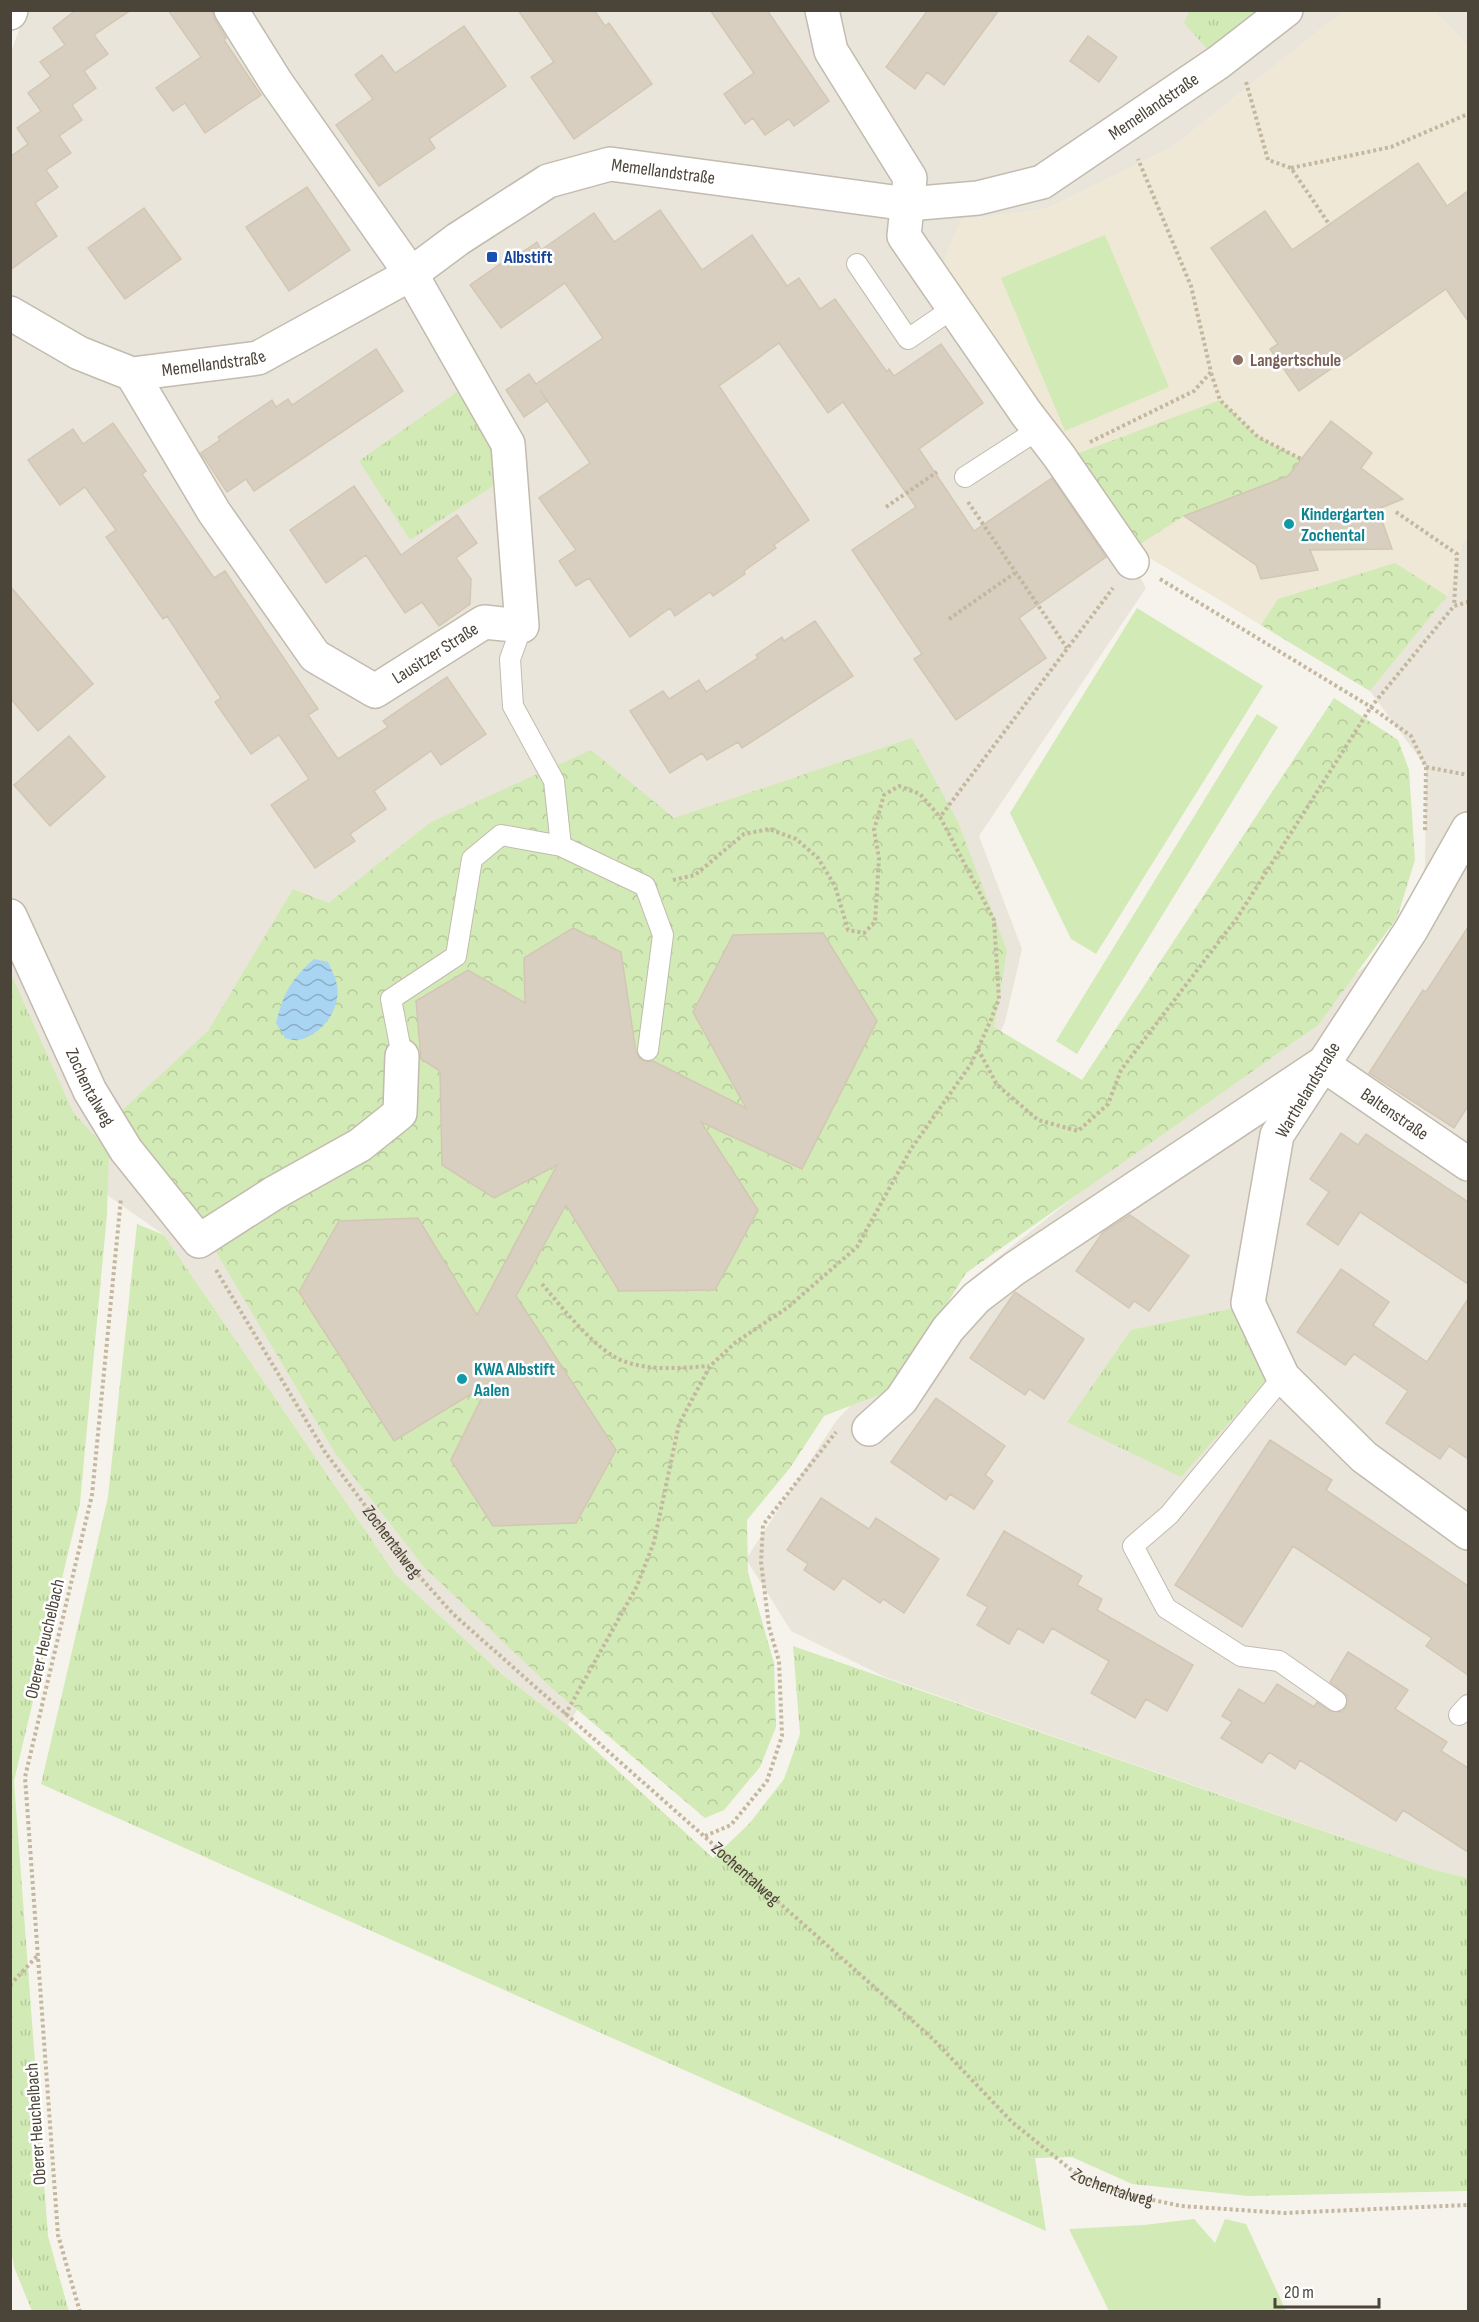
<svg xmlns="http://www.w3.org/2000/svg" width="1479" height="2322" font-family="'Sofia Sans Condensed',sans-serif">
<style>
.residential{fill:#eae5da}
.education{fill:#efe8d6}
.grass{fill:url(#grass-tufts)}
.park{fill:url(#park-crowns)}
.garden{fill:#d2eab5}
.water{fill:url(#water-waves)}
.building{fill:#d8cfc1;stroke:#d3c7b4;stroke-width:1.5}
.lines{fill:none;stroke-linecap:round;stroke-linejoin:round}
.lane-casing{stroke:#c2bbae;stroke-width:22}
.street-casing{stroke:#c2bbae;stroke-width:36}
.path{stroke:#c4b79f;stroke-width:4;stroke-dasharray:3 3;stroke-linecap:butt}
.lane{stroke:#fff;stroke-width:20}
.street{stroke:#fff;stroke-width:33}
.transit-dot{fill:#1a4fb4;stroke:#fff;stroke-width:2}
.education-dot{fill:#8d6e63;stroke:#fff;stroke-width:2}
.culture-dot{fill:#0f9aa8;stroke:#fff;stroke-width:2}
.labels{text-anchor:middle;dominant-baseline:central;stroke-width:5;stroke-linejoin:round;paint-order:stroke}
.street-label{font-size:18px;fill:#4b4439;stroke:#fff}
.transit-label{font-size:18px;font-weight:bold;fill:#164399;stroke:#fff;text-anchor:start}
.education-label{font-size:18px;font-weight:bold;fill:#785e54;stroke:#fff;text-anchor:start}
.culture-label{font-size:18px;font-weight:bold;fill:#0d838f;stroke:#fff;text-anchor:start}
</style>
<defs>
<pattern id="grass-tufts" width="24" height="20" patternUnits="userSpaceOnUse" patternTransform="scale(1.5)"><rect width="24" height="20" fill="#d2eab5"/><path d="M3 7l-1-3M5 7V3M7 7l1-3M15 17l-1-3M17 17v-4M19 17l1-3" fill="none" stroke="#b6ca9c"/></pattern>
<pattern id="park-crowns" width="20" height="18" patternUnits="userSpaceOnUse" patternTransform="scale(1.5)"><rect width="20" height="18" fill="#d2eab5"/><path d="M2 6a3 3 0 1 1 6 0M12 15a3 3 0 1 1 6 0" fill="none" stroke="#b6ca9c"/></pattern>
<pattern id="water-waves" width="16" height="10" patternUnits="userSpaceOnUse" patternTransform="scale(1.5)"><rect width="16" height="10" fill="#a9d4f2"/><path d="M0 5q4-4 8 0t8 0" fill="none" stroke="#8caec5"/></pattern>
</defs>
<rect width="100%" height="100%" fill="#f6f3ec"/>
<path class="residential" d="M 26,11 L 1344,11 L 1171,148 L 1046,209 L 961,220 L 1071,456 L 1146,588 L 979,836 L 1022,949 L 1005,1022 L 986,1064 L 652,1586 L 568,1725 L 503,1675 L 395,1574 L 164,1235 L 77,1174 L 11,1035 L 10,55 Z
M 1434,11 L 1468,11 L 1468,46 Z
M 1468,535 L 1468,1878 L 1435,1870 L 885,1677 L 791,1631 L 746,1559 L 836,1421 L 972,1278 L 1411,930 L 1425,865 L 1426,767 L 1370,691 L 1447,596 L 1463,542 Z"/>
<path class="education" d="M 1344,11 L 1434,11 L 1468,46 L 1468,535 L 1463,542 L 1447,596 L 1370,691 L 1143,554 L 942,264 L 961,220 L 1046,209 L 1171,148 Z"/>
<path class="grass" d="M 1189,11 L 1286,11 L 1219,62 L 1184,23 Z
M 461,389 L 498,446 L 501,481 L 410,540 L 359,461 Z
M 10,972 L 73,1112 L 109,1152 L 107,1214 L 80,1503 L 14,1781 L 48,2236 L 69,2312 L 32,2311 L 14,2267 L 10,2241 Z
M 137,1224 L 164,1235 L 395,1574 L 503,1675 L 568,1725 L 713,1858 L 749,1824 L 784,1779 L 800,1734 L 793,1646 L 1435,1870 L 1468,1878 L 1468,2191 L 1249,2196 L 1132,2184 L 1072,2157 L 1035,2158 L 1046,2231 L 41,1784 L 108,1497 Z
M 1239,1307 L 1271,1375 L 1181,1477 L 1067,1422 L 1131,1330 Z"/>
<path class="park" d="M 1220,400 L 1258,437 L 1301,459 L 1311,467 L 1184,516 L 1137,546 L 1071,456 Z
M 1395,563 L 1447,596 L 1370,691 L 1261,625 L 1278,599 Z
M 1334,698 L 1398,740 L 1409,770 L 1415,860 L 1397,918 L 1318,1025 L 966,1273 L 894,1389 L 824,1416 L 790,1468 L 747,1520 L 748,1572 L 774,1663 L 776,1727 L 760,1767 L 724,1810 L 705,1818 L 554,1690 L 424,1567 L 335,1453 L 212,1245 L 116,1116 L 208,1031 L 293,889 L 329,903 L 431,822 L 591,750 L 674,818 L 912,738 L 958,822 L 1007,951 L 994,1027 L 1082,1080 Z"/>
<path class="garden" d="M 1105,235 L 1169,387 L 1065,431 L 1001,278 Z
M 1137,608 L 1263,686 L 1096,954 L 1071,939 L 1010,813 Z
M 1257,714 L 1278,727 L 1077,1054 L 1056,1041 Z
M 1194,2219 L 1215,2243 L 1225,2219 L 1246,2224 L 1286,2311 L 1109,2311 L 1069,2229 L 1144,2225 Z"/>
<path class="water" d="M 314,959 L 328,962 C 331,969 336,978 337,985 C 341,1009 323,1034 299,1040 C 295,1041 289,1039 285,1038 L 276,1023 C 284,992 290,981 314,959 Z"/>
<path class="building" d="M 76,10 L 131,10 L 94,35 L 108,54 L 84,71 L 96,88 L 72,105 L 82,120 L 59,136 L 71,153 L 46,170 L 58,187 L 35,203 L 57,236 L 10,270 L 10,157 L 28,144 L 17,128 L 41,111 L 28,93 L 51,76 L 40,62 L 65,45 L 53,28 Z
M 168,10 L 212,10 L 215,20 L 226,38 L 224,40 L 261,95 L 205,133 L 185,103 L 173,111 L 156,88 L 201,57 Z
M 518,10 L 594,10 L 605,26 L 609,23 L 652,84 L 574,139 L 531,77 L 554,62 Z
M 710,10 L 767,10 L 829,101 L 794,126 L 789,119 L 765,135 L 753,118 L 745,124 L 724,94 L 754,73 Z
M 928,10 L 999,10 L 944,85 L 927,72 L 915,89 L 886,67 Z
M 464,26 L 506,86 L 429,139 L 435,148 L 379,186 L 336,125 L 373,99 L 355,75 L 382,55 L 395,73 Z
M 1088,36 L 1117,57 L 1099,82 L 1070,61 Z
M 1418,163 L 1447,206 L 1468,191 L 1468,321 L 1446,289 L 1299,391 L 1270,349 L 1278,344 L 1211,248 L 1265,211 L 1292,250 Z
M 307,187 L 350,250 L 289,291 L 246,227 Z
M 144,208 L 181,259 L 125,299 L 88,248 Z
M 660,210 L 702,270 L 752,235 L 787,286 L 799,278 L 820,309 L 835,299 L 887,372 L 889,369 L 894,376 L 941,344 L 983,403 L 919,449 L 974,531 L 1052,478 L 1106,557 L 1019,618 L 1046,658 L 956,720 L 914,659 L 922,654 L 852,550 L 916,507 L 843,402 L 828,413 L 779,343 L 719,386 L 809,520 L 774,545 L 776,548 L 744,571 L 745,574 L 713,596 L 710,592 L 675,616 L 670,608 L 630,637 L 589,578 L 576,586 L 559,561 L 576,550 L 539,498 L 590,463 L 540,390 L 547,401 L 524,417 L 506,390 L 529,374 L 536,384 L 603,338 L 565,283 L 501,328 L 470,285 L 519,251 L 521,253 L 537,242 L 541,250 L 594,213 L 614,242 Z
M 376,349 L 403,391 L 254,491 L 246,479 L 227,492 L 201,453 L 220,440 L 218,437 L 272,400 L 276,407 L 288,399 L 292,405 Z
M 1331,421 L 1372,453 L 1361,468 L 1403,499 L 1378,509 L 1392,549 L 1310,550 L 1318,570 L 1261,579 L 1256,565 L 1184,516 L 1288,476 Z
M 113,423 L 146,471 L 142,474 L 214,578 L 225,571 L 318,709 L 308,715 L 338,759 L 388,727 L 383,721 L 447,677 L 486,734 L 441,765 L 431,751 L 374,791 L 386,809 L 350,834 L 355,841 L 315,868 L 271,805 L 309,779 L 279,735 L 251,754 L 215,702 L 221,698 L 167,616 L 163,619 L 106,537 L 116,530 L 85,487 L 60,505 L 28,460 L 73,429 L 83,444 Z
M 354,486 L 401,555 L 457,515 L 477,543 L 456,558 L 471,579 L 470,604 L 439,626 L 422,602 L 405,613 L 366,555 L 326,583 L 290,530 Z
M 10,586 L 93,684 L 38,731 L 10,698 Z
M 815,621 L 853,676 L 742,748 L 738,742 L 707,760 L 702,753 L 670,773 L 630,711 L 663,691 L 669,699 L 699,680 L 706,692 L 758,658 L 756,655 L 782,637 L 784,641 Z
M 69,736 L 105,777 L 50,826 L 14,785 Z
M 1468,927 L 1468,1106 L 1454,1128 L 1369,1073 L 1423,990 L 1426,992 Z
M 573,928 L 621,952 L 636,1052 L 640,1059 L 647,1062 L 653,1061 L 746,1108 L 693,1012 L 733,935 L 823,933 L 877,1021 L 802,1169 L 701,1122 L 758,1210 L 715,1290 L 619,1291 L 566,1205 L 516,1296 L 616,1450 L 576,1523 L 493,1526 L 451,1460 L 489,1383 L 394,1441 L 299,1292 L 339,1221 L 418,1218 L 477,1315 L 557,1165 L 494,1198 L 442,1165 L 440,1071 L 421,1059 L 416,1001 L 468,970 L 525,1003 L 524,958 Z
M 1341,1133 L 1358,1145 L 1366,1134 L 1468,1202 L 1468,1284 L 1360,1212 L 1338,1245 L 1307,1224 L 1329,1192 L 1310,1179 Z
M 1130,1215 L 1189,1256 L 1149,1311 L 1134,1301 L 1129,1308 L 1076,1271 L 1103,1232 Z
M 1341,1269 L 1389,1302 L 1373,1325 L 1427,1362 L 1468,1299 L 1468,1459 L 1449,1446 L 1440,1459 L 1386,1423 L 1408,1391 L 1354,1354 L 1345,1365 L 1297,1332 Z
M 1015,1292 L 1084,1339 L 1044,1399 L 1029,1389 L 1025,1395 L 970,1358 Z
M 936,1398 L 1005,1446 L 985,1475 L 993,1481 L 974,1509 L 950,1494 L 946,1500 L 891,1462 Z
M 1270,1440 L 1332,1480 L 1326,1490 L 1468,1586 L 1468,1675 L 1426,1646 L 1432,1638 L 1293,1546 L 1242,1627 L 1175,1585 Z
M 821,1498 L 869,1529 L 876,1518 L 939,1559 L 904,1613 L 883,1599 L 880,1603 L 843,1578 L 834,1590 L 804,1570 L 808,1564 L 787,1550 Z
M 1004,1531 L 1082,1576 L 1077,1585 L 1102,1599 L 1097,1610 L 1193,1665 L 1167,1711 L 1146,1699 L 1135,1718 L 1091,1693 L 1109,1661 L 1052,1628 L 1043,1643 L 1018,1628 L 1009,1644 L 977,1625 L 988,1607 L 967,1595 Z
M 1348,1652 L 1408,1690 L 1395,1709 L 1447,1742 L 1441,1751 L 1468,1768 L 1468,1852 L 1403,1810 L 1396,1821 L 1300,1760 L 1295,1769 L 1269,1752 L 1262,1763 L 1221,1738 L 1232,1722 L 1222,1716 L 1239,1689 L 1264,1704 L 1277,1684 L 1314,1707 L 1317,1702 L 1330,1711 L 1342,1712 L 1346,1707 L 1347,1696 L 1330,1682 Z"/>
<g class="lines">
<defs>
<path id="lane" d="M 857,264 L 908,339 L 955,307
M 965,477 L 1039,429
M 522,626 L 510,659 L 513,706 L 554,781 L 561,846
M 402,1056 L 391,999 L 456,956 L 472,859 L 501,835 L 561,846 L 645,886 L 663,935 L 648,1050
M 1283,1377 L 1169,1515 L 1133,1546 L 1166,1608 L 1241,1656 L 1279,1661 L 1336,1701
M 1459,1715 L 1468,1705"/>
<g id="street">
<path d="M 822,10 L 831,51 L 910,178 L 904,236 L 1026,413 L 1059,456 L 1132,562"/>
<path d="M 10,13 L 11,10"/>
<path id="s2" d="M 10,313 L 79,353 L 132,374 L 258,358 L 411,274 L 458,239 L 548,181 L 610,164 L 908,204 L 978,198 L 1042,182 L 1219,62 L 1286,10"/>
<path id="s3" d="M 132,374 L 214,512 L 315,656 L 375,691 L 484,622 L 522,626 L 508,444 L 411,274 L 276,82 L 231,10"/>
<path d="M 1468,829 L 1411,930 L 1277,1135 L 1248,1303 L 1283,1377 L 1364,1457 L 1468,1533"/>
<path id="s4" d="M 10,916 L 90,1091 L 126,1150 L 199,1241 L 274,1193 L 360,1145 L 400,1113 L 402,1056"/>
<path id="s5" d="M 869,1429 L 901,1400 L 948,1329 L 976,1298 L 1014,1269 L 1322,1064 L 1468,1164"/>
</g>
</defs>
<use href="#lane" class="lane-casing"/>
<use href="#street" class="street-casing"/>
<g class="path">
<path d="M 1246,82 L 1268,160 L 1291,168 L 1329,224"/>
<path d="M 1291,168 L 1391,147 L 1468,114"/>
<path d="M 1211,373 L 1220,400 L 1258,437 L 1301,459"/>
<path d="M 1090,442 L 1194,391 L 1211,372 L 1191,286 L 1138,159"/>
<path d="M 968,502 L 1067,648"/>
<path d="M 886,507 L 937,472"/>
<path d="M 1396,512 L 1457,554 L 1454,606"/>
<path d="M 1160,579 L 1371,707 L 1454,606 L 1468,602"/>
<path d="M 949,619 L 1015,573"/>
<path d="M 1426,767 L 1468,775"/>
<path d="M 673,880 L 695,875 L 744,834 L 769,829 L 796,839 L 818,858 L 835,886 L 848,930 L 864,933 L 875,922 L 879,858 L 874,830 L 884,795 L 899,786 L 920,794 L 940,817"/>
<path d="M 978,1049 L 997,1085 L 1038,1120 L 1078,1131 L 1108,1104 L 1121,1070 L 1237,918 L 1371,707 L 1411,736 L 1426,767 L 1425,832"/>
<path id="s1" d="M 216,1270 L 325,1452 L 412,1568 L 453,1614 L 933,2039 L 1012,2122 L 1080,2177 L 1130,2195 L 1181,2206 L 1284,2213 L 1468,2205"/>
<path d="M 542,1284 C 562,1307 597,1353 626,1362 C 653,1371 681,1368 709,1366"/>
<path d="M 565,1715 L 637,1586 L 654,1542 L 679,1424 L 710,1366 L 736,1342 L 787,1308 L 857,1247 L 911,1149 L 971,1064 L 990,1022 L 999,999 L 994,920 L 940,817 L 1113,588"/>
<path d="M 705,1836 L 731,1825 L 767,1781 L 782,1736 L 779,1661 L 769,1627 L 761,1562 L 763,1525 L 836,1432"/>
<path d="M 10,1985 L 38,1955"/>
<path d="M 80,2312 L 58,2235 L 25,1777 L 92,1495 L 121,1198"/>
</g>
<use href="#lane" class="lane"/>
<use href="#street" class="street"/>
</g>
<rect class="transit-dot" x="486" y="251" width="12" height="12" rx="3"/>
<circle class="education-dot" cx="1238" cy="360" r="6"/>
<g class="culture-dot">
<circle cx="1289" cy="524" r="6"/>
<circle cx="462" cy="1379" r="6"/>
</g>
<g class="labels">
<g class="street-label">
<text stroke="none"><textPath href="#s2" startOffset="1240">Memellandstraße</textPath></text>
<text stroke="none"><textPath href="#s2" startOffset="722">Memellandstraße</textPath></text>
<text stroke="none"><textPath href="#s2" startOffset="219">Memellandstraße</textPath></text>
<text stroke="none"><textPath href="#s3" startOffset="477">Lausitzer Straße</textPath></text>
<text stroke="none"><textPath href="#s4" startOffset="189">Zochentalweg</textPath></text>
<text transform="translate(1308 1090) rotate(-59)">Warthelandstraße</text>
<text stroke="none"><textPath href="#s5" startOffset="676">Baltenstraße</textPath></text>
<text stroke="none"><textPath href="#s1" startOffset="324">Zochentalweg</textPath></text>
<text transform="translate(45 1639) rotate(-77)">Oberer Heuchelbach</text>
<text stroke="none"><textPath href="#s1" startOffset="810">Zochentalweg</textPath></text>
<text transform="translate(36 2124) rotate(-94)">Oberer Heuchelbach</text>
<text stroke="none"><textPath href="#s1" startOffset="1296">Zochentalweg</textPath></text>
</g>
<g class="transit-label">
<text x="504" y="257">Albstift</text>
</g>
<g class="education-label">
<text x="1250" y="360">Langertschule</text>
</g>
<g class="culture-label">
<text x="1301" y="514">Kindergarten<tspan x="1301" dy="21">Zochental</tspan></text>
<text x="474" y="1369">KWA Albstift<tspan x="474" dy="21">Aalen</tspan></text>
</g>
</g>
<rect width="1479" height="2322" fill="none" stroke="#4b4439" stroke-width="24"/>
<path d="M1275 2298v9h104v-9" fill="none" stroke="#4b4439" stroke-width="3"/>
<text x="1284" y="2298" font-size="18" fill="#4b4439" stroke="#ffffff" stroke-width="4.5" paint-order="stroke">20 m</text>
</svg>
